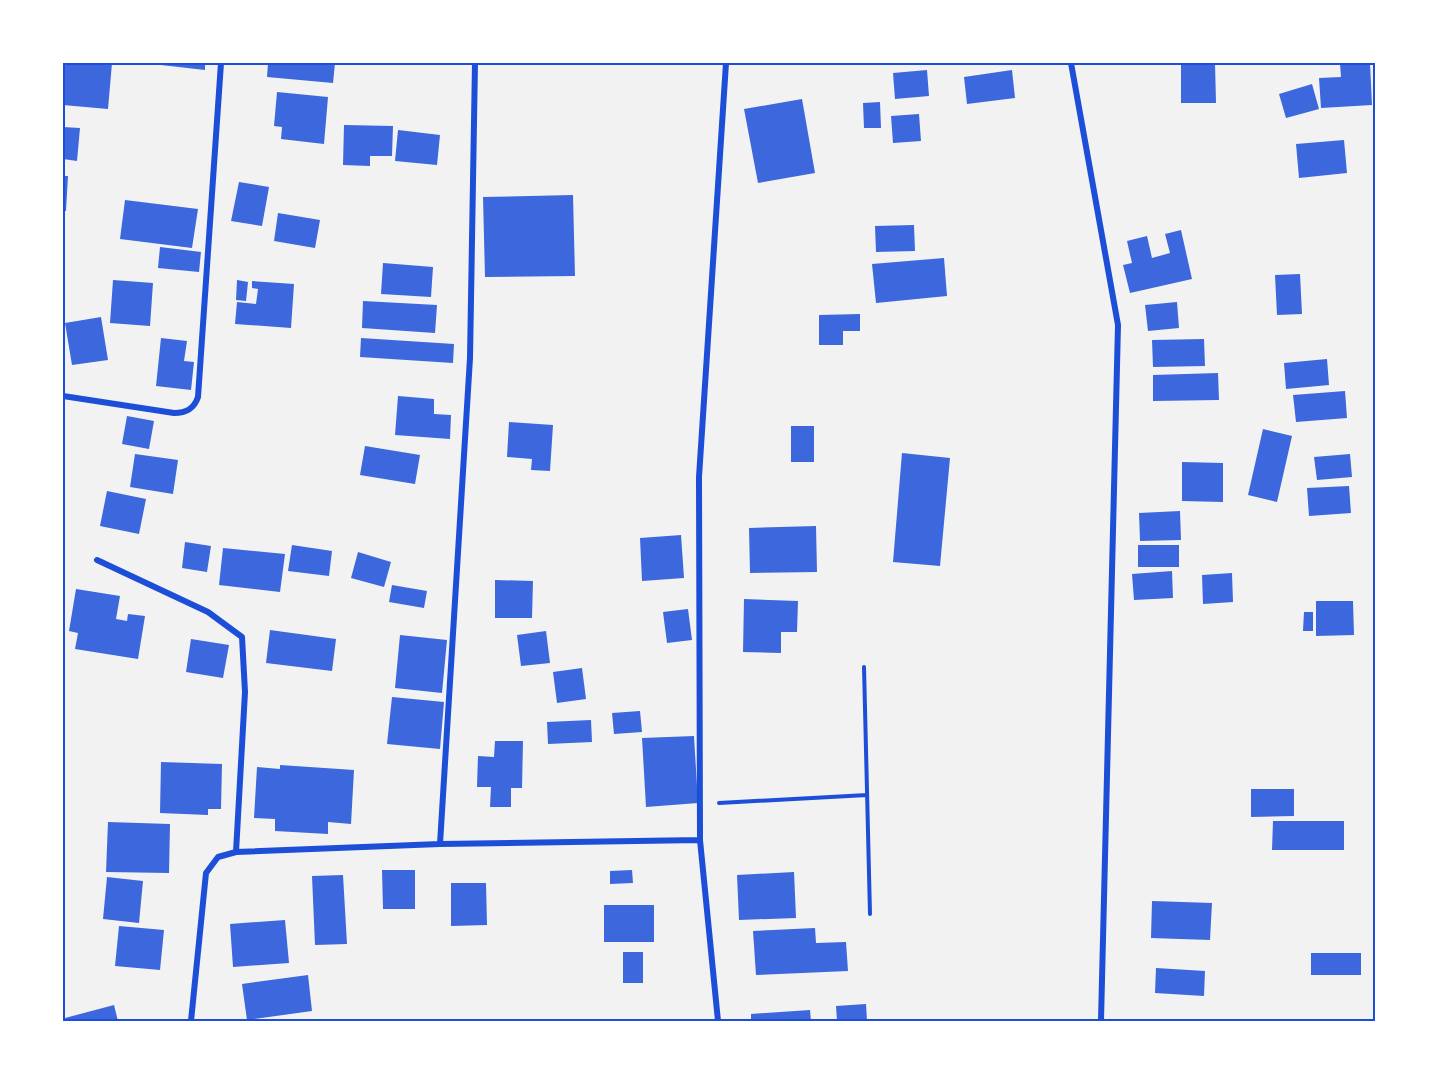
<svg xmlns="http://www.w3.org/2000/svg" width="1438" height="1084" font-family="Helvetica,sans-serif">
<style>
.building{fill:#3d67dc}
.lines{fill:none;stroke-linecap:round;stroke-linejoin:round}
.path{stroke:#1d4ed8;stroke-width:4}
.minor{stroke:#1d4ed8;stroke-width:6}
.neatline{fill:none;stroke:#1d4ed8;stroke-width:2}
</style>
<rect width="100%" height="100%" fill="#f2f2f2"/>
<path class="building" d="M 63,63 L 112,63 L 108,109 L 63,105 Z
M 161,63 L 205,63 L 205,70 L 161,65 Z
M 268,63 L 335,63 L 333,83 L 267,77 Z
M 1181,63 L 1215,63 L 1216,103 L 1181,103 Z
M 1340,63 L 1370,63 L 1372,105 L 1321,108 L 1319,78 L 1341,77 Z
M 927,70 L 929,96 L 895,99 L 893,73 Z
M 1012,70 L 1015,98 L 967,104 L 964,77 Z
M 1312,84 L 1319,109 L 1286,118 L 1279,94 Z
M 277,92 L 328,97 L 324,144 L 281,139 L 282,127 L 274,126 Z
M 802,99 L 815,173 L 758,183 L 744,109 Z
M 880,102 L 881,128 L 864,128 L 863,103 Z
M 919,114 L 921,141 L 893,143 L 891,116 Z
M 344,125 L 393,126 L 392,156 L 370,156 L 370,166 L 343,165 Z
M 63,127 L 80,128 L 77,161 L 63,159 Z
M 398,130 L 440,135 L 437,165 L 395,161 Z
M 1344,140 L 1347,173 L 1299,178 L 1296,144 Z
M 63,176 L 68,176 L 66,211 L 63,211 Z
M 239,182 L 269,187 L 262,226 L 231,221 Z
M 573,195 L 575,276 L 485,277 L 483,197 Z
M 125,200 L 198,209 L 192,248 L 120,239 Z
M 278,213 L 320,220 L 315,248 L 274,241 Z
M 914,225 L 915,251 L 876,252 L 875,226 Z
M 1181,230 L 1192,279 L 1130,293 L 1123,265 L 1132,263 L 1127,241 L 1147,236 L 1152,258 L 1170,253 L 1165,234 Z
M 160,247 L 201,252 L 199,272 L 158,268 Z
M 944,258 L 947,296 L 876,303 L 872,264 Z
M 383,263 L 433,267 L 431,297 L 381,294 Z
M 1300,274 L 1302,314 L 1277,315 L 1275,275 Z
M 113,280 L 153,283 L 150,326 L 110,323 Z
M 237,280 L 248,282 L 246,301 L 236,300 Z
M 252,281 L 294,284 L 291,328 L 235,324 L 237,302 L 256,304 L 258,289 L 252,288 Z
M 363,301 L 437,305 L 435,333 L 362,328 Z
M 1177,302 L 1179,328 L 1148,331 L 1145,305 Z
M 860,314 L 860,331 L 843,331 L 843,345 L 819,345 L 819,315 Z
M 101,317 L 108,360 L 72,365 L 65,323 Z
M 161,338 L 187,341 L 184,361 L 194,362 L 191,390 L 156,386 Z
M 361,338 L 454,344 L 453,363 L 360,357 Z
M 1204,339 L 1205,366 L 1153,367 L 1152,340 Z
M 1327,359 L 1329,385 L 1286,389 L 1284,363 Z
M 1218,373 L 1219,400 L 1153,401 L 1153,375 Z
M 1345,391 L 1347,418 L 1296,422 L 1293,395 Z
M 398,396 L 434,399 L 434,414 L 451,415 L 450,439 L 395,435 Z
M 127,416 L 154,421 L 149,449 L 122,444 Z
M 509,422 L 553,425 L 550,471 L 531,470 L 532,459 L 507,457 Z
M 791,426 L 814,426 L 814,462 L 791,462 Z
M 1263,429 L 1292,436 L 1277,502 L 1248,495 Z
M 365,446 L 420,455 L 415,484 L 360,475 Z
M 902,453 L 950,458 L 940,566 L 893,562 Z
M 135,454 L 178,460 L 173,494 L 130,487 Z
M 1350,454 L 1352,477 L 1317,480 L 1314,457 Z
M 1182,462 L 1223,463 L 1223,502 L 1182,501 Z
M 1349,486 L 1351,513 L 1309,516 L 1307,488 Z
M 107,491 L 146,499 L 139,534 L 100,526 Z
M 1180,511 L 1181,540 L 1140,541 L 1139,513 Z
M 816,526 L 817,572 L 750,573 L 749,528 Z
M 681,535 L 684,578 L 642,581 L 640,538 Z
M 185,542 L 211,546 L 207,572 L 182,568 Z
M 292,545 L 332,551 L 329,576 L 288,571 Z
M 1138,545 L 1179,545 L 1179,567 L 1138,567 Z
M 223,548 L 285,554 L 280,592 L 219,585 Z
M 358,552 L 391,562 L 384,587 L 351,578 Z
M 1172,571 L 1173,598 L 1134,600 L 1132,574 Z
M 1232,573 L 1233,602 L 1203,604 L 1202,575 Z
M 495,580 L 533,581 L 532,618 L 495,618 Z
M 392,585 L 427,591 L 424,608 L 389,602 Z
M 76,589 L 120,596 L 116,619 L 127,621 L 128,614 L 145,616 L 138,659 L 75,649 L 78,633 L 69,631 Z
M 744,599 L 798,601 L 797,632 L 781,632 L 781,653 L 743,652 Z
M 1316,601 L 1353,601 L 1354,635 L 1316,636 Z
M 688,609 L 692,640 L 667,643 L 663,612 Z
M 1304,612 L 1313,612 L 1313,631 L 1303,631 Z
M 270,630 L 336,639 L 332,671 L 266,663 Z
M 546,631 L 550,663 L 521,666 L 517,635 Z
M 400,635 L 447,640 L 442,693 L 395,688 Z
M 191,639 L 229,645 L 223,678 L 186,672 Z
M 582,668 L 586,699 L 557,703 L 553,672 Z
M 392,697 L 444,702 L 440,749 L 387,744 Z
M 640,711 L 642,732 L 614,734 L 612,713 Z
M 591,720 L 592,742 L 548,744 L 547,722 Z
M 694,736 L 698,803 L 646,807 L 642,738 Z
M 495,741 L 523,741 L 522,788 L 511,788 L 511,807 L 490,807 L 491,787 L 477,787 L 478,756 L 494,757 Z
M 161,762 L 222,764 L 221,809 L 208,809 L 208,815 L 160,813 Z
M 280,765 L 354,770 L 351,824 L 328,822 L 328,834 L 275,831 L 275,819 L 254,818 L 257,767 L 280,769 Z
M 1251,789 L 1294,789 L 1294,816 L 1251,817 Z
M 1273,821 L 1344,821 L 1344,850 L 1272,850 Z
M 108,822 L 170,824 L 169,873 L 106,872 Z
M 382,870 L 415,870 L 415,909 L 383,909 Z
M 632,870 L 633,883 L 610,884 L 610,871 Z
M 794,872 L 796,918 L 739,920 L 737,875 Z
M 343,875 L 347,944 L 315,945 L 312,876 Z
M 107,877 L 143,881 L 139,923 L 103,919 Z
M 451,883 L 486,883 L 487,925 L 451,926 Z
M 1152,901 L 1212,903 L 1210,940 L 1151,938 Z
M 604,905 L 654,905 L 654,942 L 604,942 Z
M 285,920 L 289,963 L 233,967 L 230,924 Z
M 119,926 L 164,930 L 160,970 L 115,966 Z
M 815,928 L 816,943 L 846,942 L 848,971 L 756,975 L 753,931 Z
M 623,952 L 643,952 L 643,983 L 623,983 Z
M 1311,953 L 1361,953 L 1361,975 L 1311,975 Z
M 1156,968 L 1205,971 L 1204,996 L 1155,993 Z
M 308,975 L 312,1011 L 247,1020 L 242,984 Z
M 866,1004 L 867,1021 L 837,1021 L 836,1006 Z
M 114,1005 L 118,1021 L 66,1021 L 65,1018 Z
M 810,1010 L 811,1021 L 751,1021 L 751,1014 Z"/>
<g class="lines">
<path class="path" d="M 864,667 L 870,914
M 719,803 L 867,795"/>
<path class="minor" d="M 1071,63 L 1118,325 L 1101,1021
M 63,396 L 174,413 C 186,413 194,409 198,397 L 221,63
M 97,560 L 208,612 L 242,637 L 245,692 L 236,852
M 440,844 L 470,358 L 475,63
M 191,1021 L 206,873 L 218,857 L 236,852 L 440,844 L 700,840
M 718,1021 L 700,840 L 699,477 L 726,63"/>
</g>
<rect width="1438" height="1084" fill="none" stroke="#ffffff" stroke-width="129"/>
<rect x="64" y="64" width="1310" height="956" class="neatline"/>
</svg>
